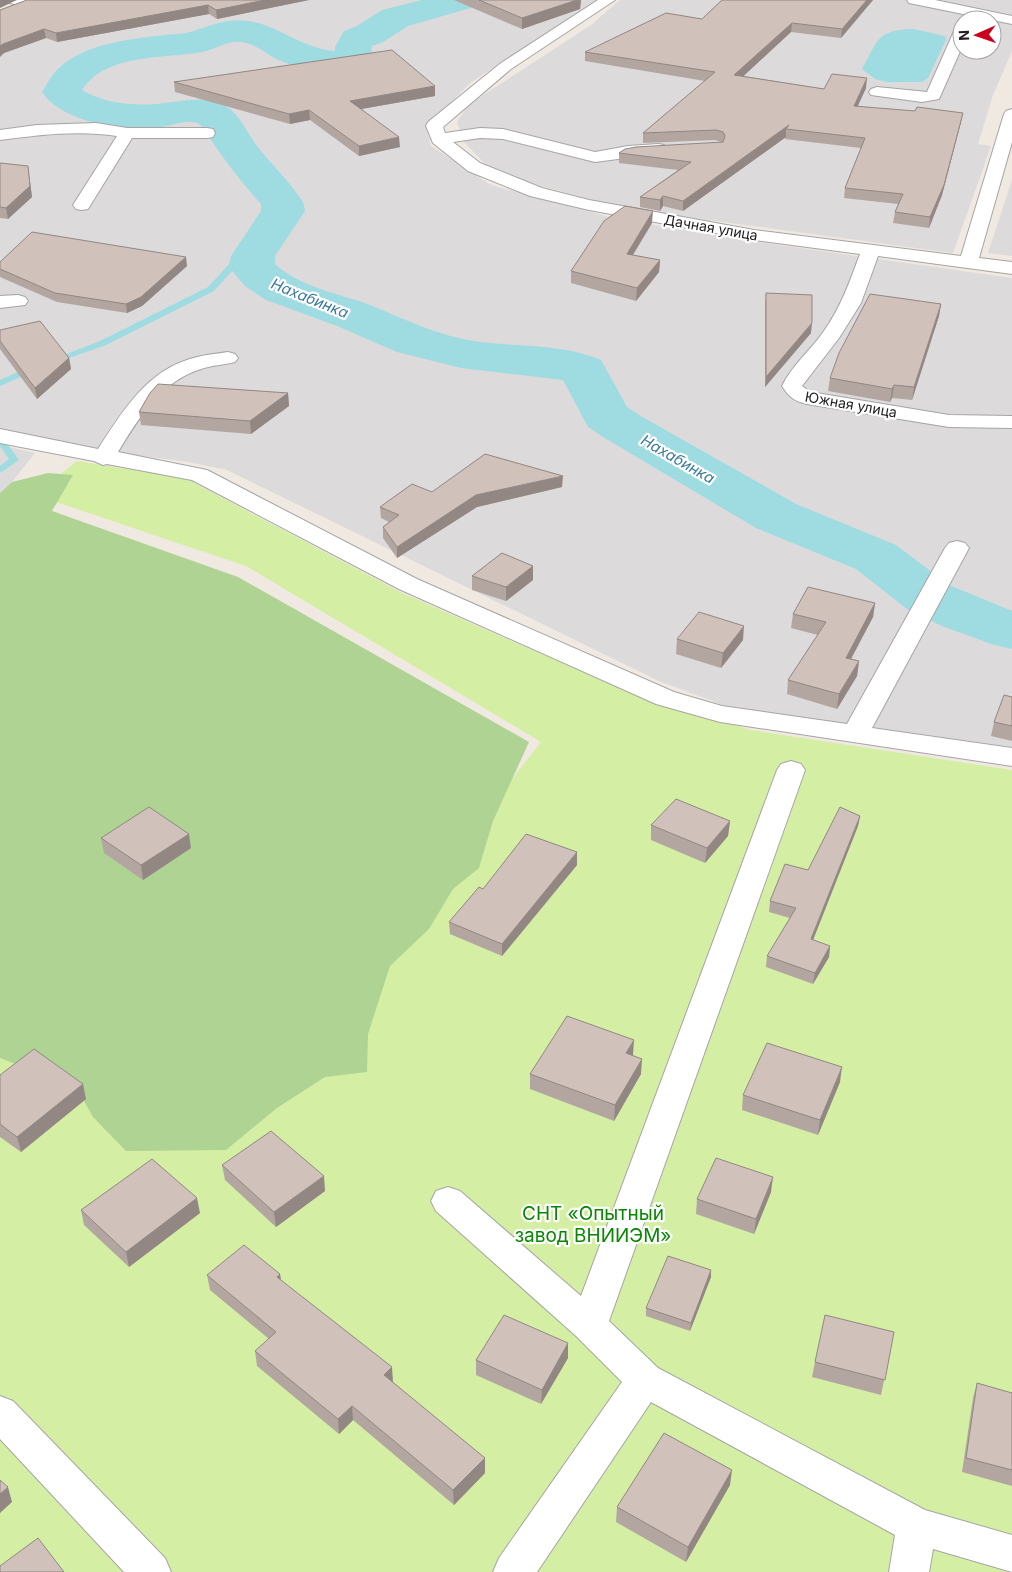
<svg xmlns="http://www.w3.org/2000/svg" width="1012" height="1572" font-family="Inter,sans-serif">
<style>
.residential{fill:#dcdadb;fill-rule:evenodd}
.grass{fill:#d4efa3}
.forest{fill:#afd393}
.water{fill:#9edce2}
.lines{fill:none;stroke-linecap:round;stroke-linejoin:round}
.stream{fill:#9edce2;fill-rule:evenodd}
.river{fill:#9edce2;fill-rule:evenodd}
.minor-casing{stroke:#a5a5a5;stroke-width:2}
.minor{fill:#fff;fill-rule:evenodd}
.wall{fill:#b3a6a1}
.shaded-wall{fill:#928783}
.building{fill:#d0c1bb;stroke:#928783}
.labels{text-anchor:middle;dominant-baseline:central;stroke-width:4.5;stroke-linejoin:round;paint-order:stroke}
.far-street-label{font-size:14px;fill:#1e1e1e;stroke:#fff}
.far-water-label{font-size:15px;font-style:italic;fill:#3a7a9e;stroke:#fff}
.near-park-label{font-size:19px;fill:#098701;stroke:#fff}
</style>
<rect width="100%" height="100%" fill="#f0e9e2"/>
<path class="residential" d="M 51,0 L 596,0 L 470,83 L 426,128 L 431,146 L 491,185 L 613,218 L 758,242 L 1012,278 L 1012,747 L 728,707 L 659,681 L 227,470 L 188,462 L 61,445 L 0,429 L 0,19 Z
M 620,0 L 1012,0 L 1012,51 L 993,95 L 978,144 L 991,146 L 953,253 L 700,219 L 612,205 L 527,182 L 486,165 L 464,142 L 457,122 L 468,105 L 591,25 ZM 962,20 L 992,20 L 992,50 L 962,50 Z
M 1012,180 L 1012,256 L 988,253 Z
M 0,445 L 35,453 L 12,482 L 0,493 Z"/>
<path class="grass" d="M 77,461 L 185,478 L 402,593 L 615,686 L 751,730 L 1012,770 L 1012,1572 L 0,1572 L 0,1015 L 380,948 L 541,742 L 246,566 L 35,495 Z"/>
<path class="forest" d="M 48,473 L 73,475 L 52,511 L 238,577 L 529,742 L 493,821 L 479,868 L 453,889 L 429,929 L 390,966 L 368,1034 L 367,1072 L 325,1077 L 277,1108 L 226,1150 L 126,1151 L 93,1117 L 76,1087 L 0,1058 L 0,493 L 12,482 Z"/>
<path class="water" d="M 913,29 L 945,36 L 946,40 L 928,78 L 922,82 L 886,82 L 875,79 L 862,69 C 878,40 877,30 913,29 Z"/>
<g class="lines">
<path class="stream" d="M 280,209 L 287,211 L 214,291 L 106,345 L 58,362 L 55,363 L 51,360 L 100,341 L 208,287 Z
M 33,365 L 37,368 L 36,370 L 0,386 L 0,380 Z
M 0,437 L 3,438 L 19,460 L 0,473 L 0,466 L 9,459 L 0,446 Z"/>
<path class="river" d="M 422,0 L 479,0 L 474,7 L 408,26 L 383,42 L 372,46 C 371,49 372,54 372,57 C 370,65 361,68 354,70 C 328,77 301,69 276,59 C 267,54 256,45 246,43 C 230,38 217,49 202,52 C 164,59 106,53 82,90 C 104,103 130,106 156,104 C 180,102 204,94 227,107 C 240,115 248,134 257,146 C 272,165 290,182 303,202 L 305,211 L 275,256 L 275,264 C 299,286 332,292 362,302 C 404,318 435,336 481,342 C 520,347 564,344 601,360 L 627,407 L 639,415 L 796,504 L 896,545 L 949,585 L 1012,611 L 1012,649 L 991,644 L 942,626 L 907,609 L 856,569 L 756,528 L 603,437 L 588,427 L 563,380 L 461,368 L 397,352 L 337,326 L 266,300 L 245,286 L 229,267 L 231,256 L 261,211 L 261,204 C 242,183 225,161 209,137 C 206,132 203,125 197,123 C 185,119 167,127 155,128 C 121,131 62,122 42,92 C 47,84 52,74 60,67 C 85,45 123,40 156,36 C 168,34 182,35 194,31 C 212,25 229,18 249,21 C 280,26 303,49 335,51 L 335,47 L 344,31 L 357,26 L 382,10 Z"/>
<defs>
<path id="minor" d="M 7,0 L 32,0 L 33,2 L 31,5 L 26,6 L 9,3 Z
M 598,0 L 615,0 L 511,69 L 443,127 L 445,133 L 480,128 L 503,129 L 595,152 L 628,146 L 658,144 L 664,145 L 666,149 L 664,153 L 595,162 L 503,139 L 480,138 L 453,142 L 480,163 L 542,188 L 589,200 L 754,230 L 961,256 L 1004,114 L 1006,111 L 1012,109 L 1012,142 L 979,258 L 1012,262 L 1012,274 L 878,256 L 861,303 L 839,338 L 802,386 L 810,392 L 949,415 L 1012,416 L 1012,428 L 949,427 L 807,404 C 794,401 789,397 782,386 C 792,365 811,350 824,331 C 841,307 850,281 860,254 L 754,240 L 589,210 L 530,196 L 468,171 L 433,143 L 426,126 L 428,122 L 501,63 Z
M 907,0 L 935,0 L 1012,16 L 1012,24 L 914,4 L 909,3 Z
M 962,25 L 962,47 L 939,99 L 922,102 L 871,95 L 869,92 L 871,89 L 877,87 L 927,92 L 955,29 L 957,26 Z
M 96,123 L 127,128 L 207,128 L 213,129 L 215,133 L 213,137 L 207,138 L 132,138 L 88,209 L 82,210 L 76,209 L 73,205 L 117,136 C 78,130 39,135 0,140 L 0,130 L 37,125 Z
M 18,295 L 25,297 L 28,301 L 25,305 L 0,308 L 0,296 Z
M 228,352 L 235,354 L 238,358 L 235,362 C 224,365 212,365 201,369 C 161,381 138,419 118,452 L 207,470 L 417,579 L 674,692 L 722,706 L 847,724 L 945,548 L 949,543 L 957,541 L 965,543 L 969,548 L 872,728 L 1012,748 L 1012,766 L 720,722 L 656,704 L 399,589 L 192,480 L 107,464 L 103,465 L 94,461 L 0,443 L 0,429 L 98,449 C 122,412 146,372 190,359 C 202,355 215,354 228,352 Z
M 791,761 L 801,764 L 805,770 L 609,1321 L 658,1368 L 925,1510 L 1012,1535 L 1012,1572 L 933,1549 L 929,1572 L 889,1572 L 895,1535 L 651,1402 L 537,1572 L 493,1572 L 499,1558 L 622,1382 L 576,1336 L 436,1211 L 431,1201 L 436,1191 L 448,1187 L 460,1191 L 581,1296 L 777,770 L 781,764 Z
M 0,1396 L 13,1401 L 165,1558 L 171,1572 L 124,1572 L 0,1439 Z"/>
</defs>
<use href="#minor" class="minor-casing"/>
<use href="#minor" class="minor"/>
</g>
<path class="wall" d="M 309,0 L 217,19 L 209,14 L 57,42 L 46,38 L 4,53 L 0,10 Z
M 454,0 L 581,0 L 580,9 L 522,29 Z
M 722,0 L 873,0 L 841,38 L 791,32 L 743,76 L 824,89 L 866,88 L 858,106 L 961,122 L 942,195 L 929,228 L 893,223 L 895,212 L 898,204 L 844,198 L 845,188 L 861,148 L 785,139 L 786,137 L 683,211 L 663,206 L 660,211 L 640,207 L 640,197 L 678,170 L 619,163 L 619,153 L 721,142 L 715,140 L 643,143 L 643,133 L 705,81 L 585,61 L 585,52 L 702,19 Z
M 174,82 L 435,86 L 435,96 L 361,109 L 400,147 L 359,156 L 310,120 L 290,124 L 175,92 Z
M 0,163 L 29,177 L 32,197 L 8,219 L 0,218 Z
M 652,223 L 633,255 L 660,260 L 659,272 L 636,301 L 571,283 L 571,271 Z
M 0,262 L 187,266 L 142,306 L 127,313 L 57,302 L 0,277 Z
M 766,293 L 811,333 L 765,387 L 765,303 Z
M 941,304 L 939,316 L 912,400 L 892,398 L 890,402 L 828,391 L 830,378 Z
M 0,330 L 69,358 L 71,369 L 37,399 L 0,349 Z
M 288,393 L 289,406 L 251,434 L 141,425 L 139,412 Z
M 562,487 L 477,507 L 397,558 L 383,538 L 383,527 L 389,522 L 381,518 L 380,507 L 432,492 Z
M 472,576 L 533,580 L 506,601 L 472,590 Z
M 875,603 L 873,617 L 851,659 L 859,661 L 857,676 L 837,709 L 787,694 L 788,680 L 818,635 L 791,628 L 793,614 Z
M 677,639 L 743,640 L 721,668 L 676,654 Z
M 1012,697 L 1012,741 L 991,736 L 994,722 Z
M 860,816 L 858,826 L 813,940 L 830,946 L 829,957 L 813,984 L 766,967 L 767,956 L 790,918 L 769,912 L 770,901 L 808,870 Z
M 730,821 L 728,836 L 705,863 L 651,840 L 651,825 Z
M 101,838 L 191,848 L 143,880 L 104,853 Z
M 577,865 L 502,956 L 450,934 L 449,922 L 483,889 Z
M 633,1055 L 632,1056 L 641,1074 L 614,1121 L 530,1089 L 530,1074 Z
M 0,1075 L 86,1099 L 21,1152 L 0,1137 Z
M 840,1082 L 818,1135 L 742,1110 L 743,1095 Z
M 222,1165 L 325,1191 L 276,1227 L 225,1180 Z
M 771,1192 L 754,1234 L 696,1214 L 697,1199 Z
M 81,1210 L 200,1213 L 129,1267 L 84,1225 Z
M 711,1270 L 711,1277 L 690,1331 L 646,1316 L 646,1308 Z
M 280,1274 L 281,1280 L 393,1382 L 393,1383 L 485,1473 L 454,1505 L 353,1420 L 339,1434 L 257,1366 L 255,1351 L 269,1339 L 210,1290 L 207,1275 Z
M 894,1332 L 881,1395 L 812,1377 L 815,1362 Z
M 568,1358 L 541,1404 L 476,1375 L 476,1360 Z
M 977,1383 L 1012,1393 L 1012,1486 L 962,1472 L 973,1398 Z
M 730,1485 L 686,1562 L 616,1522 L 617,1507 Z"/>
<path class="shaded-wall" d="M 0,0 L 17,0 L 0,8 Z
M 265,0 L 309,0 L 217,19 L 216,10 Z
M 577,0 L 581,0 L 580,9 L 522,29 L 522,18 Z
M 867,0 L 873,0 L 841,38 L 842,29 Z
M 208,5 L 209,14 L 57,42 L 56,33 Z
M 792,23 L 791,32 L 734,85 L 734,75 Z
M 44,29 L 46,38 L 4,53 L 0,57 L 0,46 L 3,44 Z
M 867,78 L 866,88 L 853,116 L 854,106 Z
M 435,86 L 435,96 L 350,111 L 350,101 Z
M 309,110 L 310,120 L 290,124 L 289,114 Z
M 963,113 L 961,122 L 942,195 L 929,228 L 930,217 Z
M 789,125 L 786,129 L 786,137 L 683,211 L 683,201 Z
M 399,137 L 400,147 L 359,156 L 359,146 Z
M 28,166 L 32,197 L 8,219 L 6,208 Z
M 663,196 L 663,206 L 660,211 L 660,200 Z
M 653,211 L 652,223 L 626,266 L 627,254 Z
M 186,257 L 187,266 L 142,306 L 127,313 L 126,304 Z
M 660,260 L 659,272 L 636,301 L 637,288 Z
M 941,304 L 939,316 L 912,400 L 914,387 Z
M 812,323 L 811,333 L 765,387 L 766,377 Z
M 69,358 L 71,369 L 37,399 L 35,388 Z
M 894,385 L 892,398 L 890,402 L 892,389 Z
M 288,393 L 289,406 L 251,434 L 250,421 Z
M 563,476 L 562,487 L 477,507 L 397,558 L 397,547 L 476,495 Z
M 533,566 L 533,580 L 506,601 L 506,587 Z
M 875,603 L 873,617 L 844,672 L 846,658 Z
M 744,626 L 743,640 L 721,668 L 723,653 Z
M 859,661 L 857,676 L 837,709 L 839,694 Z
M 860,816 L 858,826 L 809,950 L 811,939 Z
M 730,821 L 728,836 L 705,863 L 707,848 Z
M 189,834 L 191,848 L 143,880 L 141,865 Z
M 577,852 L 577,865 L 502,956 L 502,944 Z
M 830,946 L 829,957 L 813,984 L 815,973 Z
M 634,1040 L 633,1055 L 625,1068 L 626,1053 Z
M 642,1059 L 641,1074 L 614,1121 L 615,1105 Z
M 842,1067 L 840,1082 L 818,1135 L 820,1120 Z
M 83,1084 L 86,1099 L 21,1152 L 17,1137 Z
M 324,1176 L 325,1191 L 276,1227 L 274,1212 Z
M 773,1177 L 771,1192 L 754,1234 L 756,1219 Z
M 197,1198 L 200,1213 L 129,1267 L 126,1252 Z
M 711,1270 L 711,1277 L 690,1331 L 691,1323 Z
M 280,1274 L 282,1289 L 277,1277 Z
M 568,1343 L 568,1358 L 541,1404 L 542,1390 Z
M 392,1367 L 393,1382 L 385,1390 L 384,1375 Z
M 352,1406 L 353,1420 L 339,1434 L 338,1419 Z
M 485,1458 L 485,1473 L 454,1505 L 453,1490 Z
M 732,1470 L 730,1485 L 686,1562 L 688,1547 Z
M 8,1487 L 12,1502 L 0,1513 L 0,1494 Z"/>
<path class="building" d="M 27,0 L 265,0 L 216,10 L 208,5 L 56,33 L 44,29 L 3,44 L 0,46 L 0,10 Z
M 479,0 L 577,0 L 522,18 Z
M 722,0 L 867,0 L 842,29 L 792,23 L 734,75 L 824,89 L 832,74 L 867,78 L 854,106 L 915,111 L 917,107 L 963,113 L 944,185 L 930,217 L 895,212 L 903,194 L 845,188 L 865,138 L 786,129 L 789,125 L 683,201 L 663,196 L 660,200 L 640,197 L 691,162 L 619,153 L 625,149 L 636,147 L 723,142 L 725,136 L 723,132 L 716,130 L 643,133 L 715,72 L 585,52 L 666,13 L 702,19 Z
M 392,50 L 435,86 L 350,101 L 399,137 L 359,146 L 309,110 L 289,114 L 174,82 Z
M 0,163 L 28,166 L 30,186 L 6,208 L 0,207 Z
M 625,206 L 653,211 L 627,254 L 660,260 L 637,288 L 571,271 L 604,221 Z
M 32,232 L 186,257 L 141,297 L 126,304 L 55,293 L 0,269 L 0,262 Z
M 766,293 L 812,295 L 812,323 L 766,377 Z
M 870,294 L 941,304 L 914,387 L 894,385 L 892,389 L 830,378 L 839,353 Z
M 40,321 L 69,358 L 35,388 L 0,341 L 0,330 Z
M 158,384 L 288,393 L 250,421 L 139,412 L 150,393 Z
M 485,454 L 563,476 L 476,495 L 397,547 L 383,527 L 399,515 L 380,507 L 412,484 L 432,492 Z
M 502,553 L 533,566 L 506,587 L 472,576 Z
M 808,587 L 875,603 L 846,658 L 859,661 L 839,694 L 788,680 L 826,622 L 793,614 Z
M 699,612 L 744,626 L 723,653 L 677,639 Z
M 1004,695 L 1012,697 L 1012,726 L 994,722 Z
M 676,799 L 730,821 L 707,848 L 651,825 Z
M 149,807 L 189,834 L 141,865 L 101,838 Z
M 840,807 L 860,816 L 811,939 L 830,946 L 815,973 L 767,956 L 796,908 L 770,901 L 785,864 L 808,870 Z
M 526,834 L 577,852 L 502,944 L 449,922 L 479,887 L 483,889 Z
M 567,1016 L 634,1040 L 626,1053 L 642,1059 L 615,1105 L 530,1074 Z
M 767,1043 L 842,1067 L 820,1120 L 743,1095 Z
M 34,1049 L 83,1084 L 17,1137 L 0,1124 L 0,1075 Z
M 271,1131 L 324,1176 L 274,1212 L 222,1165 Z
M 716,1158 L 773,1177 L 756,1219 L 697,1199 Z
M 152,1159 L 197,1198 L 126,1252 L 81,1210 Z
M 244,1245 L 280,1274 L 277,1277 L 392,1367 L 384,1375 L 485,1458 L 453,1490 L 352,1406 L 338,1419 L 255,1351 L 276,1332 L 207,1275 Z
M 668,1256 L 711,1270 L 691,1323 L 646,1308 Z
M 504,1315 L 568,1343 L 542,1390 L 476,1360 Z
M 825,1315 L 894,1332 L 885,1380 L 815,1362 Z
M 977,1383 L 1012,1393 L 1012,1470 L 966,1458 Z
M 664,1433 L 732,1470 L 688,1547 L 617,1507 Z
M 0,1480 L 8,1487 L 0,1494 Z
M 38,1538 L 64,1572 L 0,1572 L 0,1566 Z"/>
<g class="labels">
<g class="far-street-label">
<text transform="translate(711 227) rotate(10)">Дачная улица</text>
<text transform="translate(851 404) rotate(10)">Южная улица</text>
</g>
<g class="far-water-label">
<text transform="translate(310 298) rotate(22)">Нахабинка</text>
<text transform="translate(678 459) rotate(30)">Нахабинка</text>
</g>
<g class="near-park-label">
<text x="593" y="1213">СНТ «Опытный<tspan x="593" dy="22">завод ВНИИЭМ»</tspan></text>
</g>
</g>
<g transform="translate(977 35) rotate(268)"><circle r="24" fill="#ffffff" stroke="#a5a5a5"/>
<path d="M0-4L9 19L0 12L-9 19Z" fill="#cb001d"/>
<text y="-8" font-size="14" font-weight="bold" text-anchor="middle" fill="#1e1e1e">N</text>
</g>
</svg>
